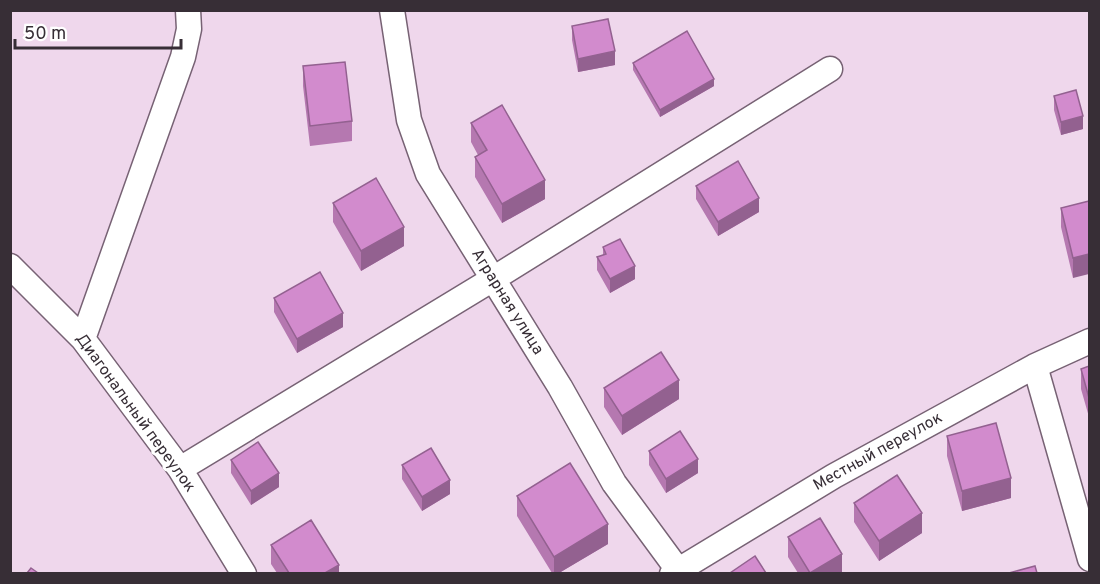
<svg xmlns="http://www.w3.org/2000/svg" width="1100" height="584" font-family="Overpass,sans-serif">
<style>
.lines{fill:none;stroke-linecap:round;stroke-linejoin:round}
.street-casing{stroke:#776274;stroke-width:27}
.street{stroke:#fff;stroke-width:24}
.wall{fill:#b578b0}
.shaded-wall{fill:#936190}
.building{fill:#d28bcd;stroke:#936190;stroke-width:1.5}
.labels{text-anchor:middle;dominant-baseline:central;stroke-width:6;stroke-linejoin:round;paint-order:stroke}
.street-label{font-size:16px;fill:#372e36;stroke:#fff}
</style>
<rect width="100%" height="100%" fill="#efd7ec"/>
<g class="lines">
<defs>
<path id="street" d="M 392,10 L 409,120 L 428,174 L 560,387 L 614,483 L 678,570
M 10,266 L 83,339 L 180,469 L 244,574
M 83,339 L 183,57 L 189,29 L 188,10
M 1035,366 L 1090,559
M 180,469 L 493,279 L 830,69
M 672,574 L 834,476 L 1035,366 L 1090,341"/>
</defs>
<use href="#street" class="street-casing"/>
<use href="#street" class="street"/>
</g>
<path class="wall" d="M 572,26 L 615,65 L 578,72 L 572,40 Z
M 633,63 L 714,86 L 660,117 L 633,70 Z
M 303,66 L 352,121 L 352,141 L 310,146 L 303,86 Z
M 1054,96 L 1083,129 L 1061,135 L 1054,110 Z
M 471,123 L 545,199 L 502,223 L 475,177 L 475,157 L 478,155 L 471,142 Z
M 696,186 L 759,212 L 718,236 L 696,199 Z
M 1089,201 L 1073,278 L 1061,227 L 1061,208 Z
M 333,203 L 404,246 L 361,271 L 333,222 Z
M 603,247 L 635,279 L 610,293 L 597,270 L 597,257 L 603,255 Z
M 274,298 L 343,327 L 297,353 L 274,312 Z
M 1089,366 L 1089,417 L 1081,389 L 1081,369 Z
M 604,388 L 679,399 L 622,435 L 604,407 Z
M 947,436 L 1011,498 L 962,511 L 947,456 Z
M 649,451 L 698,473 L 666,493 L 649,465 Z
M 231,460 L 279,487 L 251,505 L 231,473 Z
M 402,465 L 450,494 L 422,511 L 402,479 Z
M 517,496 L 608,544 L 559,573 L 552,573 L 517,516 Z
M 854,503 L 922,533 L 879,561 L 854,522 Z
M 788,537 L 842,573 L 798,573 L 788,557 Z
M 271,545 L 339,573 L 277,573 L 271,564 Z"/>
<path class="shaded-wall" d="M 615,51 L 615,65 L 578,72 L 578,59 Z
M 714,79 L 714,86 L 660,117 L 660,110 Z
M 1083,116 L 1083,129 L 1061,135 L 1061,122 Z
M 545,180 L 545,199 L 502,223 L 502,204 Z
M 759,198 L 759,212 L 718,236 L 718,222 Z
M 404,227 L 404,246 L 361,271 L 361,251 Z
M 1089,254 L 1089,274 L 1073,278 L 1073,258 Z
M 635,266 L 635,279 L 610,293 L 610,279 Z
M 343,313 L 343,327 L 297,353 L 297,339 Z
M 679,380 L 679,399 L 622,435 L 622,416 Z
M 698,459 L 698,473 L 666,493 L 666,479 Z
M 279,473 L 279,487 L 251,505 L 251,491 Z
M 1011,478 L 1011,498 L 962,511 L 962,491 Z
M 450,480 L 450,494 L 422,511 L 422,497 Z
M 922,513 L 922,533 L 879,561 L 879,541 Z
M 608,524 L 608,544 L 559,573 L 554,573 L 554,557 Z
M 842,554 L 842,573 L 810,573 Z
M 339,565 L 339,573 L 325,573 Z"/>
<path class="building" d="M 608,19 L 615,51 L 578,59 L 572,26 Z
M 687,31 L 714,79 L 660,110 L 633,63 Z
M 345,62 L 352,121 L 310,126 L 303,66 Z
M 1076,90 L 1083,116 L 1061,122 L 1054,96 Z
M 502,105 L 545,180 L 502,204 L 475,157 L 487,150 L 471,123 Z
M 738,161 L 759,198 L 718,222 L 696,186 Z
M 376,178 L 404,227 L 361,251 L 333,203 Z
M 1089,201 L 1089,254 L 1073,258 L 1061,208 Z
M 620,239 L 635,266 L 610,279 L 597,257 L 606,254 L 603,247 Z
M 320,272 L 343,313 L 297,339 L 274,298 Z
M 661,352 L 679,380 L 622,416 L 604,388 Z
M 1089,366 L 1089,398 L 1081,369 Z
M 996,423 L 1011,478 L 962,491 L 947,436 Z
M 680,431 L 698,459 L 666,479 L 649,451 Z
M 258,442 L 279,473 L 251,491 L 231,460 Z
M 431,448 L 450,480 L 422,497 L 402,465 Z
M 570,463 L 608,524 L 554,557 L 517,496 Z
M 897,475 L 922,513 L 879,541 L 854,503 Z
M 820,518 L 842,554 L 810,573 L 788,537 Z
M 311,520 L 339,565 L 325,573 L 289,573 L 271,545 Z
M 755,556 L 766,573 L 730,573 Z
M 1035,566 L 1037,573 L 1009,573 Z
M 31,568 L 38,573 L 27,573 Z"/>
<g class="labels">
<g class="street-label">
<text transform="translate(507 302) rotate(58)">Аграрная улица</text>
<text transform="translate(135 413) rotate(54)">Диагональный переулок</text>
<text transform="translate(878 452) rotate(-29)">Местный переулок</text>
</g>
</g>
<rect width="1100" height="584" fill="none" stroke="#372e36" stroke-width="24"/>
<path d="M15 39v9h166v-9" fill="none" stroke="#372e36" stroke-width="3"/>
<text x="24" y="39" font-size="18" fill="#372e36" stroke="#ffffff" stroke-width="4.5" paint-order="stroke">50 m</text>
</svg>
